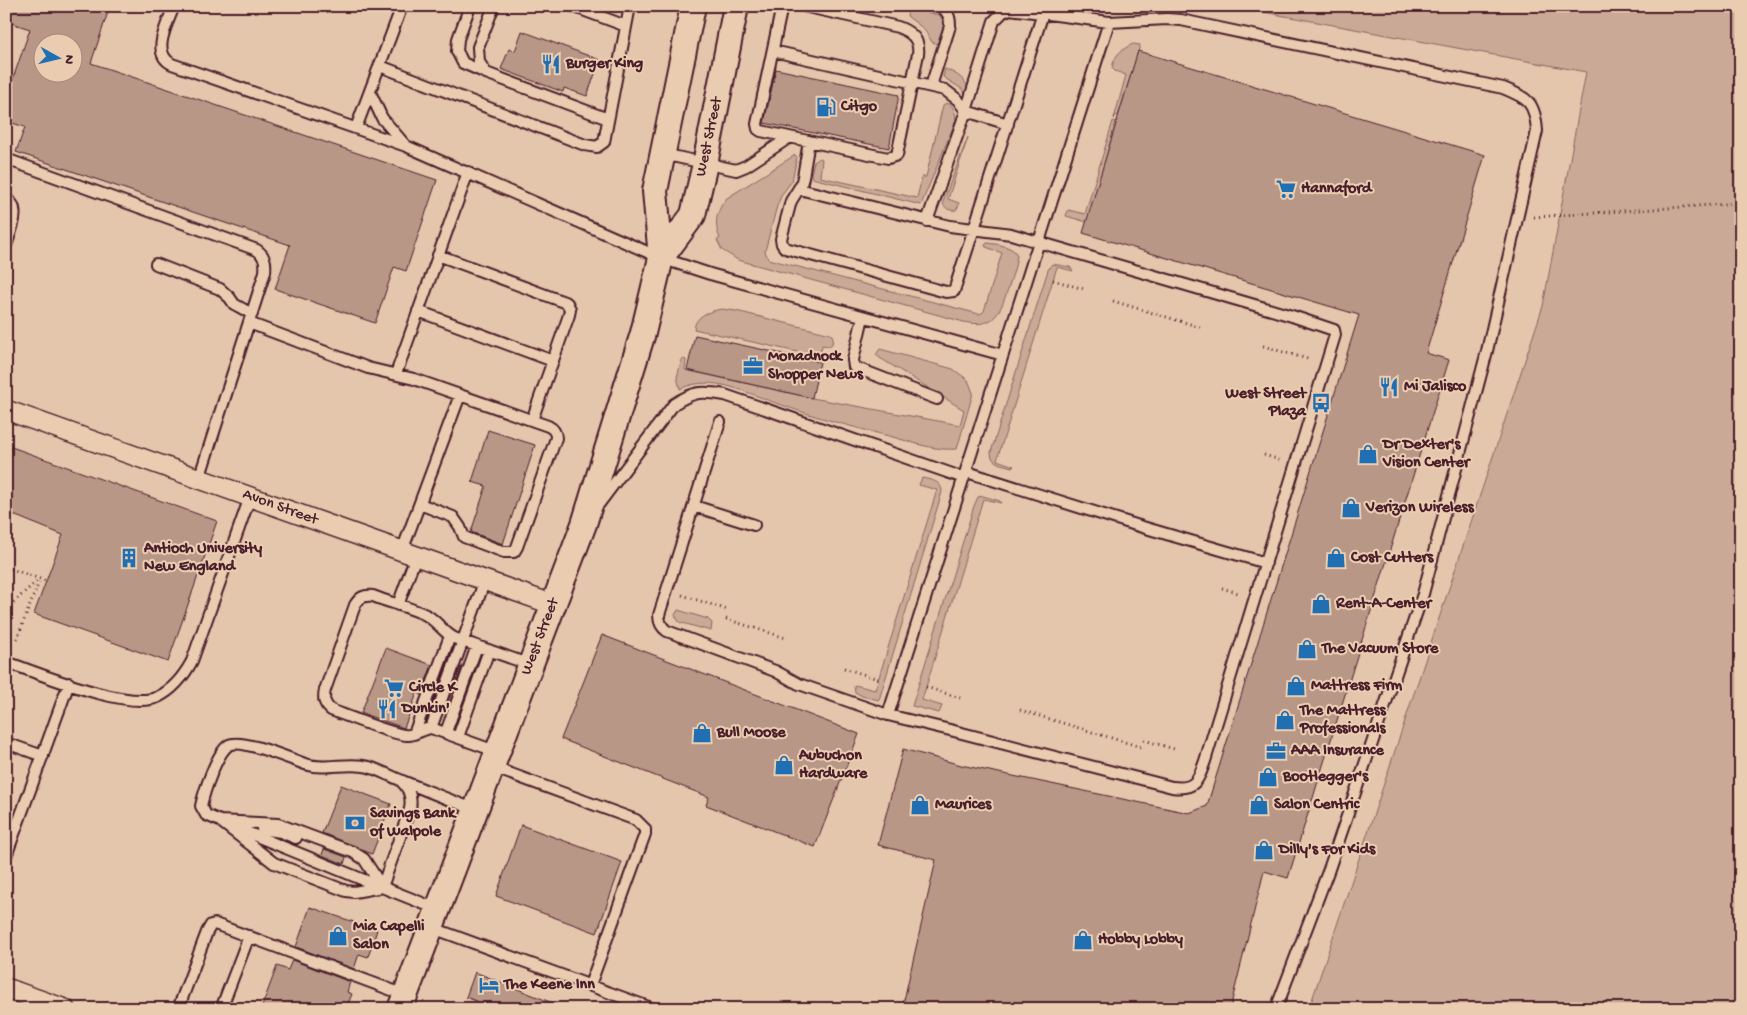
<svg xmlns="http://www.w3.org/2000/svg" width="1747" height="1015" font-family="'Gochi Hand',sans-serif">
<style>
.green{fill:#caaa96;stroke:#8a6460}
.building{fill:#b99787;stroke:#4a1f2b;fill-rule:evenodd}
.lines{fill:none;stroke-linecap:round;stroke-linejoin:round}
.service-casing{stroke:#4a1f2b;stroke-width:14}
.minor-casing{stroke:#4a1f2b;stroke-width:22}
.tertiary-casing{stroke:#4a1f2b;stroke-width:28}
.path{stroke:#4a1f2b;stroke-width:3;stroke-dasharray:1 4;stroke-linecap:butt}
.service{stroke:#eacdb1;stroke-width:10}
.minor{stroke:#eacdb1;stroke-width:19}
.tertiary{stroke:#eacdb1;stroke-width:24}
.labels{text-anchor:middle;dominant-baseline:central;stroke-width:4;stroke-linejoin:round;paint-order:stroke}
.poi-label{font-size:16px;font-weight:bold;fill:#4a1f2b;stroke:#eacdb1;text-anchor:start}
.street-label{font-size:16px;fill:#4a1f2b;stroke:#eacdb1}
</style>
<rect width="100%" height="100%" fill="#e4c6ac"/>
<filter id="ink" filterUnits="userSpaceOnUse"><feTurbulence type="fractalNoise" baseFrequency=".02" numOctaves="2"/><feDisplacementMap in="SourceGraphic" scale="10" xChannelSelector="R" yChannelSelector="G"/><feConvolveMatrix kernelMatrix="1 2 1 2 8 2 1 2 1" color-interpolation-filters="sRGB"/></filter>
<g filter="url(#ink)">
<path class="green" d="M 1231,6 L 1741,6 L 1741,1009 L 1309,1009 L 1543,306 L 1586,72 Z
M 908,9 L 940,15 L 944,25 L 937,44 L 932,42 L 924,29 L 907,16 Z
M 1133,44 L 1140,45 L 1118,116 L 1115,115 L 1126,75 L 1115,71 L 1112,68 C 1114,55 1122,49 1133,44 Z
M 945,69 C 955,73 963,77 968,87 L 966,95 L 962,89 L 943,77 Z
M 947,103 C 955,106 955,112 956,120 L 921,205 L 812,178 L 811,174 L 814,162 L 819,158 L 822,159 L 820,177 L 917,198 L 922,177 L 926,177 L 943,105 Z
M 1113,121 L 1116,122 L 1087,222 L 1066,216 L 1068,210 L 1085,214 Z
M 968,137 L 948,199 L 959,203 L 959,205 L 956,210 C 950,211 946,209 943,204 L 944,199 Z
M 795,155 L 797,157 L 792,181 L 782,194 L 777,206 L 765,251 L 768,259 L 979,314 L 982,313 L 984,311 L 1002,253 L 986,247 L 985,245 L 987,243 C 997,244 1013,246 1017,255 C 1016,266 1012,276 1009,286 C 1000,312 996,329 964,322 L 738,260 L 722,250 L 717,240 L 720,238 C 713,224 717,209 727,198 Z
M 1052,264 L 1070,267 L 1073,271 L 1057,267 L 997,460 L 1014,466 L 1012,467 C 1002,464 991,464 991,452 L 1048,270 Z
M 721,309 L 736,311 L 831,334 L 833,337 L 832,344 L 829,346 L 822,345 L 820,357 L 694,329 C 696,315 708,312 721,309 Z
M 880,349 L 953,369 L 968,380 L 973,393 L 957,449 C 934,451 912,442 889,436 C 852,427 815,417 779,404 C 748,394 713,373 680,389 L 677,377 L 682,359 L 686,360 L 685,370 L 812,398 L 960,425 L 964,410 L 880,358 L 876,355 Z
M 922,478 C 931,480 942,481 942,492 L 879,700 L 862,696 L 855,692 L 854,686 L 855,685 L 875,690 L 937,490 L 919,485 Z
M 983,496 L 1000,501 L 1001,503 L 983,499 L 922,700 L 942,706 L 939,713 L 912,706 L 974,506 L 978,497 Z
M 678,610 L 708,619 L 712,623 L 711,631 L 679,622 L 675,615 Z"/>
<path class="building" d="M 13,6 L 110,6 L 91,63 L 437,180 L 406,271 L 394,267 L 375,323 L 275,289 L 290,245 L 16,152 L 25,127 L 6,121 L 6,99 L 30,29 L 8,22 ZM 42,42 L 72,42 L 72,72 L 42,72 Z
M 522,31 L 600,60 L 587,96 L 564,88 L 563,92 L 501,69 L 509,49 L 515,51 Z
M 1138,51 L 1485,155 L 1426,353 L 1449,360 L 1288,878 L 1264,871 L 1230,1009 L 902,1009 L 936,860 L 878,845 L 903,749 L 961,765 L 1189,813 L 1207,806 L 1359,315 L 1083,233 Z
M 776,69 L 899,95 L 889,148 L 764,123 Z
M 695,335 L 820,362 L 812,398 L 687,370 Z
M 488,430 L 535,445 L 503,544 L 471,532 L 486,486 L 472,482 Z
M 6,445 L 217,521 L 168,662 L 34,614 L 63,535 L 6,512 Z
M 602,635 L 859,734 L 815,847 L 706,805 L 709,797 L 561,739 Z
M 386,648 L 432,665 L 421,694 L 417,693 L 404,728 L 361,713 Z
M 461,667 L 462,667 L 449,704 L 447,704 Z
M 341,785 L 391,804 L 372,854 L 322,833 Z
M 521,825 L 622,862 L 597,933 L 496,896 Z
M 324,849 L 346,857 L 344,864 L 322,855 Z
M 310,907 L 377,930 L 368,957 L 359,954 L 354,969 L 296,947 Z
M 292,960 L 350,982 L 347,992 L 352,994 L 346,1009 L 261,1009 L 277,966 L 288,970 Z
M 475,972 L 565,1008 L 565,1009 L 495,1009 L 466,997 Z"/>
<g class="lines">
<defs>
<path id="service" d="M 174,6 C 168,23 150,53 172,64 L 406,146 L 661,258 L 710,274 L 1003,355
M 470,6 L 458,39 L 457,51 L 463,63 L 486,73
M 494,6 L 478,47 L 479,62 L 486,73 L 608,119
M 572,6 L 626,26
M 782,6 L 757,124 L 758,129 L 761,131 L 888,158 L 897,155 L 918,54 C 920,39 911,32 898,27 L 803,6
M 773,51 L 945,90 L 958,100 L 966,111 L 1008,124
M 380,66 L 585,145 L 597,147 L 604,142 L 630,6
M 931,86 L 950,26 C 950,16 948,12 940,6
M 370,92 L 382,118 L 405,145
M 356,128 L 402,6
M 809,141 L 803,177 L 801,185 L 791,201 L 781,239 L 782,244 L 785,248 L 946,292 L 954,291 L 1043,13
M 663,154 L 736,170 L 746,166 L 790,137
M 6,159 L 257,250 C 265,256 266,262 265,272 L 199,479
M 6,199 C 23,207 10,232 6,246
M 927,221 L 966,111 L 994,21 L 1003,12 L 1010,9 L 1109,22 L 1167,19 L 1181,20 L 1503,88 C 1528,98 1535,102 1537,131 L 1487,351 L 1423,594 L 1329,869 L 1276,1009
M 438,255 L 567,303 L 570,309 L 569,315 L 532,420
M 156,264 L 220,289 L 230,298 L 234,304 L 252,314
M 418,311 L 553,361
M 863,317 L 853,360 L 854,367 L 937,399
M 249,323 L 368,368 L 414,379 L 548,426 C 554,429 556,432 556,438 L 517,547 L 514,552 L 504,552 L 464,537 L 460,527 L 453,517 L 420,504
M 396,374 L 468,172
M 720,422 L 659,615 C 659,622 661,627 667,631 L 775,671 L 799,684 L 888,715 L 950,730 L 1172,787 C 1195,790 1198,781 1205,761 L 1335,335 L 1334,330 L 1292,316 L 1011,234 L 950,226 L 799,189
M 967,472 L 1139,526 L 1266,563
M 598,505 L 674,404 C 694,391 702,391 725,395 L 964,478
M 694,506 L 754,525
M 402,551 L 460,395
M 398,605 L 416,556
M 6,662 C 39,673 128,711 158,697 C 174,689 184,676 192,661 L 250,497
M 888,715 L 1109,22
M 431,728 L 485,580
M 446,732 L 477,646
M 414,734 L 450,636
M 458,737 L 489,650
M 6,743 L 43,756
M 498,752 L 431,728 C 423,729 417,734 409,735 C 399,737 345,715 331,710 C 324,704 323,699 325,690 L 355,605 C 360,597 364,595 373,596 C 390,603 409,607 426,615 C 437,621 443,632 454,638 L 531,665
M 492,767 L 636,820 L 645,829 L 645,834 L 590,985
M 220,821 L 278,824 L 353,852 L 364,859 L 382,887
M 232,826 L 381,887
M 262,829 L 281,832 L 296,838
M 6,856 L 69,683
M 382,887 L 410,809 C 412,798 409,788 401,781
M 437,909 L 382,887 L 354,892 L 346,891 L 274,863 L 220,821 L 206,815 L 201,806 C 204,792 217,752 229,745 C 242,738 290,759 305,764 C 327,771 348,761 369,767 C 381,771 393,777 405,782 C 428,791 452,801 476,810
M 430,927 L 654,1009
M 178,1009 L 207,932 L 211,925 L 215,924 L 405,995
M 221,1009 L 249,936"/>
<path id="minor" d="M 6,410 L 554,605
M 6,988 L 65,1009"/>
<path id="tertiary" d="M 661,258 L 693,215 L 705,164 L 736,6
M 400,1009 L 584,524 L 643,333 L 661,258 L 655,191 L 693,6"/>
</defs>
<use href="#service" class="service-casing"/>
<use href="#minor" class="minor-casing"/>
<use href="#tertiary" class="tertiary-casing"/>
<path class="path" d="M 1114,117 L 1118,118
M 1534,217 L 1741,203
M 1053,280 L 1084,289
M 1113,301 L 1200,327
M 1263,346 L 1311,360
M 1264,455 L 1280,460
M 6,567 L 46,581
M 1222,588 L 1238,593
M 682,595 L 728,610
M 6,609 L 39,579
M 726,619 L 786,638
M 17,639 L 40,579
M 844,668 L 878,679
M 926,687 L 960,698
M 1020,710 L 1141,747
M 1144,740 L 1174,749"/>
<use href="#service" class="service"/>
<use href="#minor" class="minor"/>
<use href="#tertiary" class="tertiary"/>
</g>
</g>
<defs>
<symbol id="restaurant-bare" viewBox="-9 -9 18 18"><path d="M-5-6h1v4h1v-4h1v4h1v-4h1v5L-1.5 .5V6h-2V.5L-5-1ZM5-6V6H3V1.5H1.5Q1.5-4 5-6Z" fill="#1f6fb2" stroke="#eacdb1" stroke-width="2.5" paint-order="stroke"/></symbol>
<symbol id="fuel-bare" viewBox="-9 -9 18 18"><path d="M-5.5-6h7V0h2V4h1.3V-2.5L3-4.5l.8-.8L6-3V5H2.5V1h-1V6h-7ZM-4.2-4.7v3.2H.2V-4.7Z" fill="#1f6fb2" stroke="#eacdb1" stroke-width="2.5" paint-order="stroke"/></symbol>
<symbol id="supermarket-bare" viewBox="-9 -9 18 18"><path d="M-6-5.5h2.5l.6 2H6L4.5 2H-2.5L-4.4-4H-6ZM-1.5 3.2a1.3 1.3 0 1 0 .1 0ZM3 3.2a1.3 1.3 0 1 0 .1 0Z" fill="#1f6fb2" stroke="#eacdb1" stroke-width="2.5" paint-order="stroke"/></symbol>
<symbol id="office-bare" viewBox="-9 -9 18 18"><path d="M-6-3h4V-5.5h4V-3h4V5H-6ZM-1-4.5V-3h2v-1.5ZM-6 0V1H6V0Z" fill="#1f6fb2" stroke="#eacdb1" stroke-width="2.5" paint-order="stroke"/></symbol>
<symbol id="bus-bare" viewBox="-9 -9 18 18"><path d="M-5-6H5V4H4V6H2V4H-2V6H-4V4H-5ZM-3.5-4V0h7V-4ZM-3.5 1.2v1.5H-2V1.2ZM2 1.2v1.5H3.5V1.2Z" fill="#1f6fb2" stroke="#eacdb1" stroke-width="2.5" paint-order="stroke"/></symbol>
<symbol id="shop-bare" viewBox="-9 -9 18 18"><path d="M-5-2.5h2.3a2.7 3.5 0 0 1 5.4 0H5L5.5 6h-11ZM-1.5-2.5h3a1.5 2.3 0 0 0-3 0Z" fill="#1f6fb2" stroke="#eacdb1" stroke-width="2.5" paint-order="stroke"/></symbol>
<symbol id="building-bare" viewBox="-9 -9 18 18"><path d="M-4-6H4V6H1V3H-1V6H-4ZM-2.5-4.3h1.7v1.8h-1.7ZM.8-4.3h1.7v1.8H.8ZM-2.5-1h1.7V.8h-1.7ZM.8-1h1.7V.8H.8Z" fill="#1f6fb2" stroke="#eacdb1" stroke-width="2.5" paint-order="stroke"/></symbol>
<symbol id="bank-bare" viewBox="-9 -9 18 18"><path d="M-6-4H6V4H-6ZM0-2.3a2.3 2.3 0 1 0 0 4.6a2.3 2.3 0 1 0 0-4.6Z" fill="#1f6fb2" stroke="#eacdb1" stroke-width="2.5" paint-order="stroke"/></symbol>
<symbol id="hotel-bare" viewBox="-9 -9 18 18"><path d="M-6-4.5h1.5V1H6V5H4.5V3h-9V5H-6ZM-4 0a1.8 1.8 0 1 1 3.6 0ZM.5 0V-2.5h3Q6-2.5 6 0Z" fill="#1f6fb2" stroke="#eacdb1" stroke-width="2.5" paint-order="stroke"/></symbol>
</defs>
<g fill-rule="evenodd">
<use href="#restaurant-bare" x="537" y="50" width="28" height="28"/>
<use href="#fuel-bare" x="812" y="93" width="28" height="28"/>
<use href="#supermarket-bare" x="1272" y="175" width="28" height="28"/>
<use href="#office-bare" x="739" y="352" width="28" height="28"/>
<use href="#restaurant-bare" x="1375" y="373" width="28" height="28"/>
<use href="#bus-bare" x="1307" y="389" width="28" height="28"/>
<use href="#shop-bare" x="1354" y="440" width="28" height="28"/>
<use href="#shop-bare" x="1337" y="494" width="28" height="28"/>
<use href="#building-bare" x="115" y="544" width="28" height="28"/>
<use href="#shop-bare" x="1322" y="544" width="28" height="28"/>
<use href="#shop-bare" x="1307" y="590" width="28" height="28"/>
<use href="#shop-bare" x="1293" y="635" width="28" height="28"/>
<use href="#shop-bare" x="1282" y="672" width="28" height="28"/>
<use href="#supermarket-bare" x="380" y="674" width="28" height="28"/>
<use href="#restaurant-bare" x="373" y="695" width="28" height="28"/>
<use href="#shop-bare" x="1271" y="706" width="28" height="28"/>
<use href="#shop-bare" x="688" y="719" width="28" height="28"/>
<use href="#office-bare" x="1262" y="737" width="28" height="28"/>
<use href="#shop-bare" x="770" y="751" width="28" height="28"/>
<use href="#shop-bare" x="1254" y="763" width="28" height="28"/>
<use href="#shop-bare" x="906" y="791" width="28" height="28"/>
<use href="#shop-bare" x="1245" y="791" width="28" height="28"/>
<use href="#bank-bare" x="341" y="809" width="28" height="28"/>
<use href="#shop-bare" x="1250" y="836" width="28" height="28"/>
<use href="#shop-bare" x="324" y="922" width="28" height="28"/>
<use href="#shop-bare" x="1069" y="926" width="28" height="28"/>
<use href="#hotel-bare" x="475" y="971" width="28" height="28"/>
</g>
<g class="labels">
<g class="poi-label">
<text x="566" y="64">Burger King</text>
<text x="841" y="107">Citgo</text>
<text x="1301" y="189">Hannaford</text>
<text x="768" y="357">Monadnock<tspan x="768" dy="18">Shopper News</tspan></text>
<text x="1404" y="387">Mi Jalisco</text>
<text x="1306" y="394" text-anchor="end">West Street<tspan x="1306" dy="18">Plaza</tspan></text>
<text x="1383" y="445">Dr Dexter's<tspan x="1383" dy="18">Vision Center</tspan></text>
<text x="1366" y="508">Verizon Wireless</text>
<text x="144" y="549">Antioch University<tspan x="144" dy="18">New England</tspan></text>
<text x="1351" y="558">Cost Cutters</text>
<text x="1336" y="604">Rent-A-Center</text>
<text x="1322" y="649">The Vacuum Store</text>
<text x="1311" y="686">Mattress Firm</text>
<text x="409" y="688">Circle K</text>
<text x="402" y="709">Dunkin'</text>
<text x="1300" y="711">The Mattress<tspan x="1300" dy="18">Professionals</tspan></text>
<text x="717" y="733">Bull Moose</text>
<text x="1291" y="751">AAA Insurance</text>
<text x="799" y="756">Aubuchon<tspan x="799" dy="18">Hardware</tspan></text>
<text x="1283" y="777">Bootlegger's</text>
<text x="935" y="805">Maurices</text>
<text x="1274" y="805">Salon Centric</text>
<text x="370" y="814">Savings Bank<tspan x="370" dy="18">of Walpole</tspan></text>
<text x="1279" y="850">Dilly's For Kids</text>
<text x="353" y="927">Mia Capelli<tspan x="353" dy="18">Salon</tspan></text>
<text x="1098" y="940">Hobby Lobby</text>
<text x="504" y="985">The Keene Inn</text>
</g>
<g class="street-label">
<text transform="translate(710 137) rotate(-78)">West Street</text>
<text transform="translate(280 508) rotate(20)">Avon Street</text>
<text transform="translate(541 637) rotate(-69)">West Street</text>
</g>
</g>
<rect width="1747" height="1015" fill="none" stroke="#eacdb1" stroke-width="25"/>
<rect x="12" y="12" width="1722" height="990" fill="none" stroke="#4a1f2b" stroke-width="2" filter="url(#ink)"/>
<g transform="translate(58 58) rotate(98)"><circle r="24" fill="#eacdb1" stroke="#aa877b"/>
<path d="M0-4L9 19L0 12L-9 19Z" fill="#1f6fb2"/>
<text y="-8" font-size="14" font-weight="bold" text-anchor="middle" fill="#4a1f2b">N</text>
</g>
</svg>
